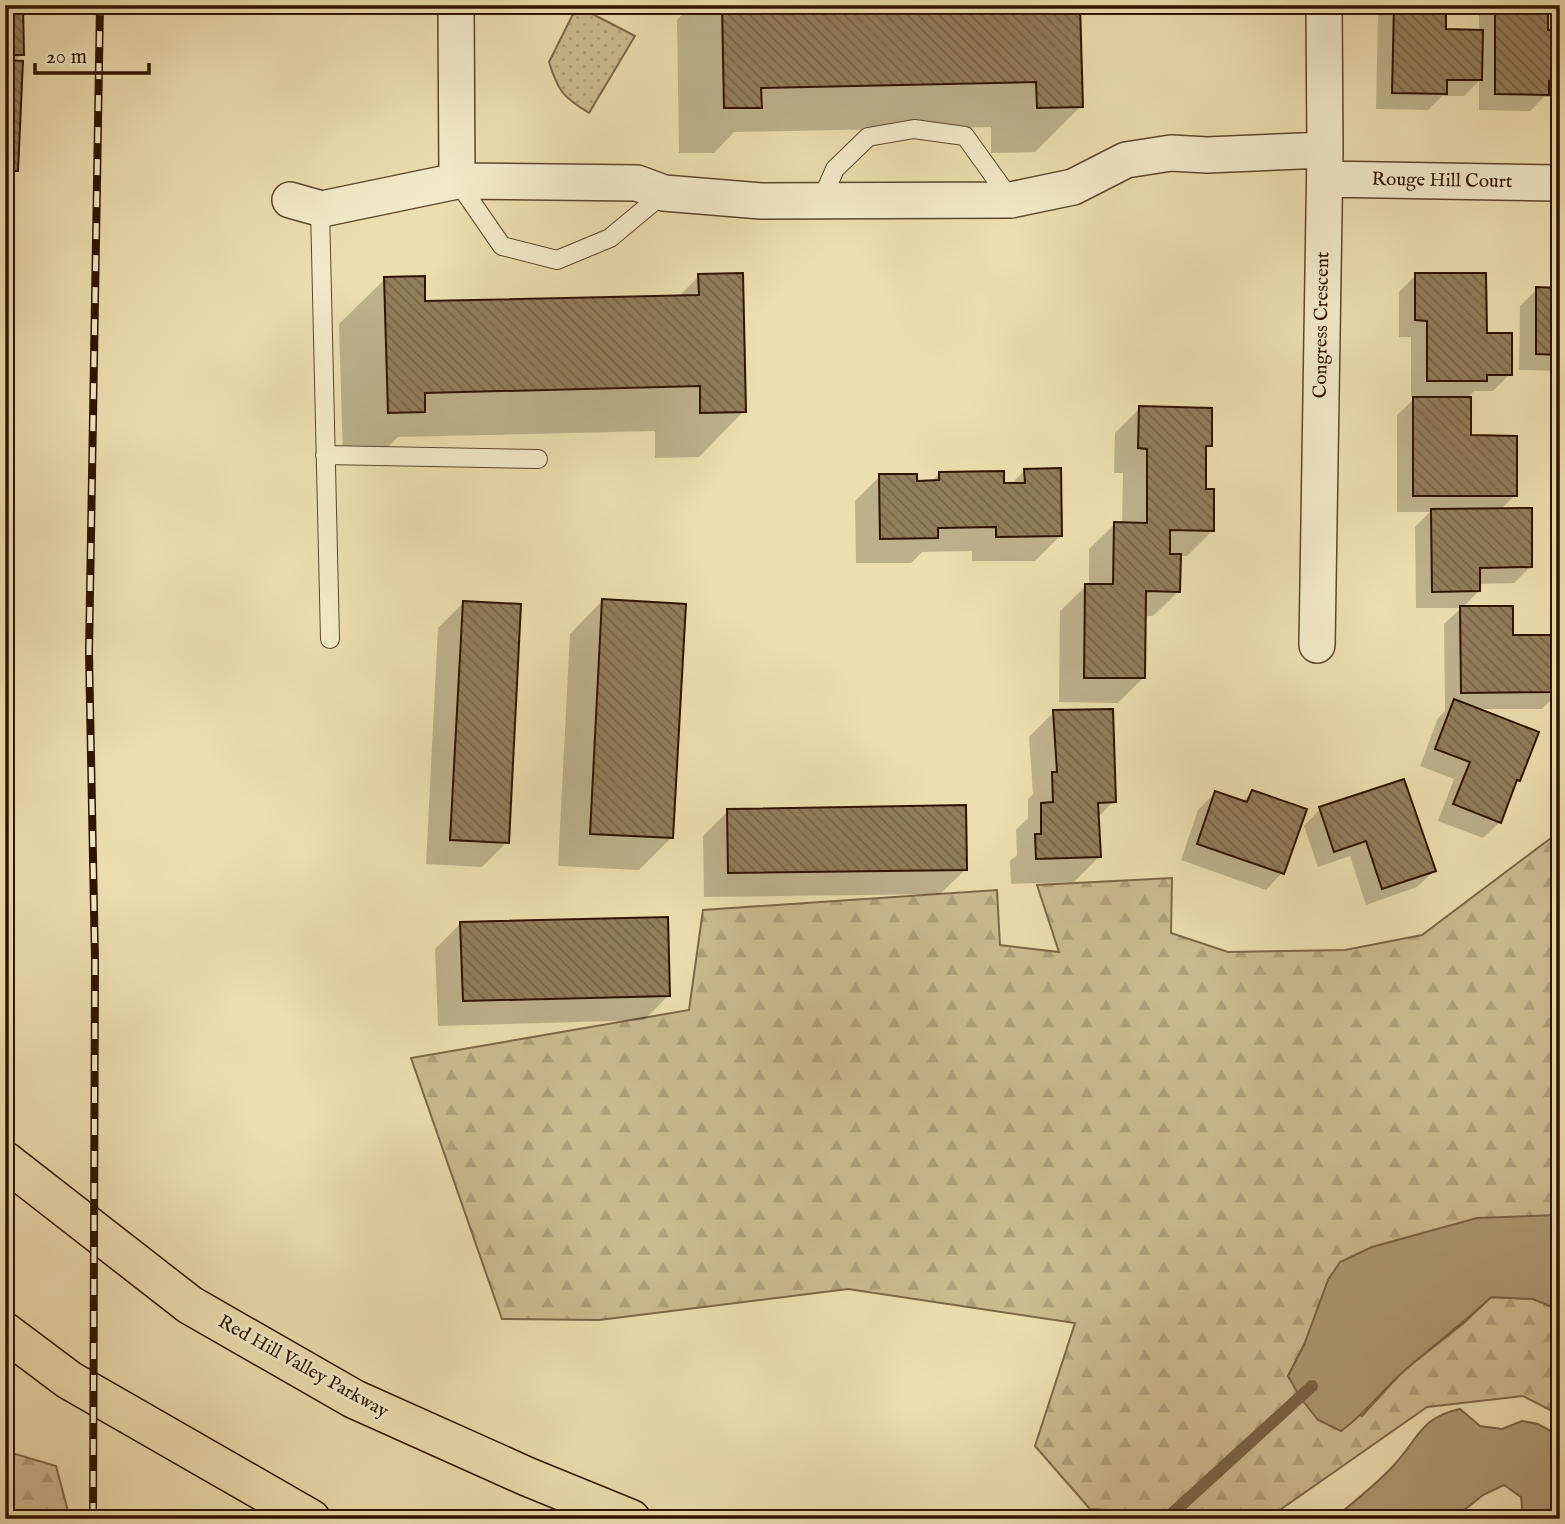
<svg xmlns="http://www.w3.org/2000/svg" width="1565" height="1524" font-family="'IM FELL English',serif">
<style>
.forest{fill:url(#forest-firs);stroke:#7e6748;stroke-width:2}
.park{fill:url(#park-dots);stroke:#7e6748;stroke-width:2}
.water{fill:#ac9974;stroke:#7a6346;stroke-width:2}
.shadow{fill:#0003}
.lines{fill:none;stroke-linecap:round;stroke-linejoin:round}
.stream{stroke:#7a6346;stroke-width:12}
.building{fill:url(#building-back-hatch);stroke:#2f1300;stroke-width:2}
.service-casing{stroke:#5e462c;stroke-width:20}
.minor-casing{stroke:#5e462c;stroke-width:38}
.motorway-casing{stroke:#2f1300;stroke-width:41}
.service{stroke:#f3eacb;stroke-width:18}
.minor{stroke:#f3eacb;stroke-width:35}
.motorway{stroke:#eddeaf;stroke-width:38}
.rail-casing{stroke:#2f1300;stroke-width:8}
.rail{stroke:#f3eacb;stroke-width:5;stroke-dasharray:16;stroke-linecap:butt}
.labels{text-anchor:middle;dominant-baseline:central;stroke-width:5;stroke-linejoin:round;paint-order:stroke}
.street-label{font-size:19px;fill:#2f1300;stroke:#f3eacb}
</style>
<defs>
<pattern id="forest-firs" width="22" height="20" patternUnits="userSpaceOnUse" patternTransform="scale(1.75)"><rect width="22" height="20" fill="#cdbb91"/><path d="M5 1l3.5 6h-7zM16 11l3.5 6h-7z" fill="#b0a07b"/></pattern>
<pattern id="park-dots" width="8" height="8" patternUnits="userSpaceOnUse" patternTransform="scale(1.75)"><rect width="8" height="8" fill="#cdbb91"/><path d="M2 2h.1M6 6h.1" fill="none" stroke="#b0a07b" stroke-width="1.8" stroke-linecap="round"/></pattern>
<pattern id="building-back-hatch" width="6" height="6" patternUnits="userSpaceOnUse" patternTransform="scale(1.75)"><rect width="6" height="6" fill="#927d5b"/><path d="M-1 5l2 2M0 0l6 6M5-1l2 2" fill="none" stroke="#786549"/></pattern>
</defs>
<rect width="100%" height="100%" fill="#eddeaf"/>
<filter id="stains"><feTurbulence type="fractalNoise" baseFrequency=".00286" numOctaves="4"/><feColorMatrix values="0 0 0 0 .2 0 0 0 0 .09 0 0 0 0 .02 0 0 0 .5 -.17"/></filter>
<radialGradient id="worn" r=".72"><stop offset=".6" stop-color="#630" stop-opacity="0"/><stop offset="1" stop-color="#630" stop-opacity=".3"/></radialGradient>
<path class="forest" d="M 1560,824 L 1560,1217 L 1556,1215 L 1304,1345 L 1288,1376 L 1362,1416 L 1402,1372 L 1464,1323 L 1491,1297 L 1533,1299 L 1560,1310 L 1560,1415 L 1523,1396 L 1427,1407 L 1267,1519 L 1090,1509 L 1035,1446 L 1075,1323 L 848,1289 L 599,1320 L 502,1319 L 411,1058 L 689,1010 L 703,910 L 997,890 L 1000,945 L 1059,952 L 1037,885 L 1172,878 L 1171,933 L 1228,952 L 1345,950 L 1422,935 L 1551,838 Z
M 5,1451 L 56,1466 L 70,1519 L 5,1519 Z"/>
<path class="park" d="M 579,7 L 635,36 L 589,113 C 563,97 558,91 549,62 L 572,16 Z"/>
<path class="water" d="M 1556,1215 L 1560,1218 L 1560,1310 L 1533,1299 L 1491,1297 C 1463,1324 1433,1345 1404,1371 C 1381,1391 1367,1412 1341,1431 L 1318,1420 L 1300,1397 L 1288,1376 L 1304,1345 L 1328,1280 L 1340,1262 L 1372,1247 L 1477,1218 Z
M 1460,1409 L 1480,1426 L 1502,1429 L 1522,1421 L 1538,1424 L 1560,1436 L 1560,1519 L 1523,1519 L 1521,1497 L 1504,1485 L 1483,1495 L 1453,1519 L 1333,1519 C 1354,1502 1377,1484 1395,1464 C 1418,1439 1421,1417 1460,1409 Z"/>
<path class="shadow" d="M 5,5 L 22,54 L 14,62 L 16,171 L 5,182 Z
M 691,5 L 1079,5 L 1081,106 L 1035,152 L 991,153 L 991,127 L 734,132 L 714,153 L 679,153 L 677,20 Z
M 1386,5 L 1445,5 L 1444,30 L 1479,31 L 1479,15 L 1489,5 L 1546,5 L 1546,32 L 1560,32 L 1560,97 L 1544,97 L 1530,111 L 1479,110 L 1479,81 L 1464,96 L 1442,96 L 1428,110 L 1376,109 L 1378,14 Z
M 1416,275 L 1485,335 L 1510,374 L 1493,391 L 1474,391 L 1469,396 L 1469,437 L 1515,495 L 1500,510 L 1530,567 L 1514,583 L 1479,584 L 1479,591 L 1462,608 L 1511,637 L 1559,692 L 1542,709 L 1475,709 L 1519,780 L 1513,785 L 1500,822 L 1483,838 L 1438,821 L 1454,779 L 1420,766 L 1438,718 L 1445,711 L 1444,624 L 1461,608 L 1416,608 L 1415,527 L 1430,512 L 1397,512 L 1397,415 L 1416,397 L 1411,397 L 1411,337 L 1399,337 L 1399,292 Z
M 699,276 L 744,411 L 699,457 L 655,458 L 655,431 L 398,437 L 377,457 L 343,458 L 339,324 L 385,279 L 424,303 L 678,297 Z
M 1537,289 L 1560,289 L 1560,371 L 1519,370 L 1520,306 Z
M 1140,408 L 1210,445 L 1205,450 L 1204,491 L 1212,531 L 1187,556 L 1179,556 L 1179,591 L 1153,616 L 1144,616 L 1143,678 L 1118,703 L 1059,702 L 1060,611 L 1086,586 L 1089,586 L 1089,549 L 1115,524 L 1122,524 L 1123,473 L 1114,473 L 1115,433 Z
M 1025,470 L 1060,536 L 1035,561 L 972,561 L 972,551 L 922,552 L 911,563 L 856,563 L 855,501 L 880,476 L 915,483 L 931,482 L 940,473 L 1011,484 Z
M 602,601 L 672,837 L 639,870 L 558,866 L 570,634 Z
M 463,603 L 507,842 L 482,867 L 426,864 L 438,628 Z
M 1054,712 L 1114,801 L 1097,818 L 1099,857 L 1074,882 L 1011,884 L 1010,861 L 1017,855 L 1016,830 L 1028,818 L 1028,799 L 1033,794 L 1029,737 Z
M 1252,792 L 1282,873 L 1266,890 L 1181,860 L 1198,810 L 1215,793 L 1242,802 Z
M 1320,809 L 1434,871 L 1417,887 L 1366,905 L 1350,856 L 1318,867 L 1304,826 Z
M 728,811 L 966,869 L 940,894 L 704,897 L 703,836 Z
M 460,924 L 669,995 L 644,1020 L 438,1026 L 435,949 Z"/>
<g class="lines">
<path class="stream" d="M 1166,1519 L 1312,1386"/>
</g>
<path class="building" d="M 5,5 L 23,5 L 24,55 L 5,55 Z
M 722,5 L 1080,5 L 1083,107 L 1037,108 L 1036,82 L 761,88 L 762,108 L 724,108 Z
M 1394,5 L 1446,5 L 1446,29 L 1483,30 L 1482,80 L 1447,80 L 1447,94 L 1392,93 Z
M 1495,5 L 1548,5 L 1548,30 L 1560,30 L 1560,81 L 1549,81 L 1549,95 L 1495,94 Z
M 5,60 L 23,61 L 18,171 L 5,171 Z
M 743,273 L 746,412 L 700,413 L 700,386 L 425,393 L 425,412 L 388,413 L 384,277 L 425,276 L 425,301 L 699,295 L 698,274 Z
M 1415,273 L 1486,273 L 1487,333 L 1512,333 L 1512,375 L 1487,375 L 1487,381 L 1427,381 L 1427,321 L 1415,320 Z
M 1536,287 L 1560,288 L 1560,355 L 1536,354 Z
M 1413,397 L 1471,397 L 1471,435 L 1517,436 L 1517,496 L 1413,496 Z
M 1139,406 L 1212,408 L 1212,446 L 1206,446 L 1206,489 L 1214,489 L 1214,531 L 1170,530 L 1170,554 L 1181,554 L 1180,592 L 1146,591 L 1145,678 L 1084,678 L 1085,584 L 1113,584 L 1114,522 L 1147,523 L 1147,449 L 1138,448 Z
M 1061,468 L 1062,536 L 996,537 L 996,527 L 938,528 L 938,538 L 880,539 L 879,474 L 917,474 L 917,481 L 939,480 L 939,472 L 1004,471 L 1004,483 L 1025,483 L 1024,469 Z
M 1532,508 L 1532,567 L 1480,568 L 1480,591 L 1432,592 L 1431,509 Z
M 602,599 L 686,604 L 673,838 L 590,834 Z
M 463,601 L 521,604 L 509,843 L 450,840 Z
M 1460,606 L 1513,606 L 1513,635 L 1560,635 L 1560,692 L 1461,693 Z
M 1454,699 L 1539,732 L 1520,781 L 1517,780 L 1501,823 L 1453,804 L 1470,762 L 1435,749 Z
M 1113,709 L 1116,802 L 1098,803 L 1101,857 L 1036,859 L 1035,834 L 1041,834 L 1041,803 L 1053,802 L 1052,772 L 1057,772 L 1053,710 Z
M 1404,779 L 1436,871 L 1382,889 L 1366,841 L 1334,852 L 1319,807 Z
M 1252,790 L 1307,809 L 1284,874 L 1197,844 L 1215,791 L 1247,802 Z
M 966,805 L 967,870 L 728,873 L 727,809 Z
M 668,917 L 670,996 L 463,1001 L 460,922 Z"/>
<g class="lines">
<defs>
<path id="service" d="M 457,181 L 502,246 L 557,260 L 610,238 L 664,193
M 821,201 L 835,169 L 868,137 L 914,129 L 965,136 L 1011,200
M 320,208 L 330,639
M 325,455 L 538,459"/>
<path id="minor" d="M 456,5 L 457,181
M 1325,179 L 1560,183
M 290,200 L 322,209 L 457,181 L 637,183 L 664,193 L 761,201 L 1011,200 L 1073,187 L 1126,160 L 1171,153 L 1207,155 L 1325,150
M 1317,645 L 1325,150 L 1324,5"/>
<path id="motorway" d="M 5,1161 L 190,1305 L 354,1399 L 528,1477 L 631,1519
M 5,1332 L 69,1380 L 311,1519"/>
</defs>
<use href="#service" class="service-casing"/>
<use href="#minor" class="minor-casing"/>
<use href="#motorway" class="motorway-casing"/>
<use href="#service" class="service"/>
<use href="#minor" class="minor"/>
<use href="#motorway" class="motorway"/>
<defs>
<path id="rail" d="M 93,1519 L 95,961 L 89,653 L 100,5"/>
</defs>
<use href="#rail" class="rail-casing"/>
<use href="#rail" class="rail"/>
</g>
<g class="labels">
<g class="street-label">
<text transform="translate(1442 181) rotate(1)">Rouge Hill Court</text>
<text transform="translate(1322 325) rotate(-89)">Congress Crescent</text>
<text transform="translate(303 1367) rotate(29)">Red Hill Valley Parkway</text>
</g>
</g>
<rect width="1565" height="1524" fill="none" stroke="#eddeaf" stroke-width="28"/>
<rect x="7" y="7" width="1551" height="1510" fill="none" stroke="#2f1300" stroke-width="3.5"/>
<rect x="14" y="14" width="1537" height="1496" fill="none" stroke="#2f1300" stroke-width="2"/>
<path d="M35 63v10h114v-10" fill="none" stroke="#2f1300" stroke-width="3.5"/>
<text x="46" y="63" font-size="21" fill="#2f1300" stroke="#f3eacb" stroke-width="5" paint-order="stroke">20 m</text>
<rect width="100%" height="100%" filter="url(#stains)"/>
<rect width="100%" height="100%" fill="url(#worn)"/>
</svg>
